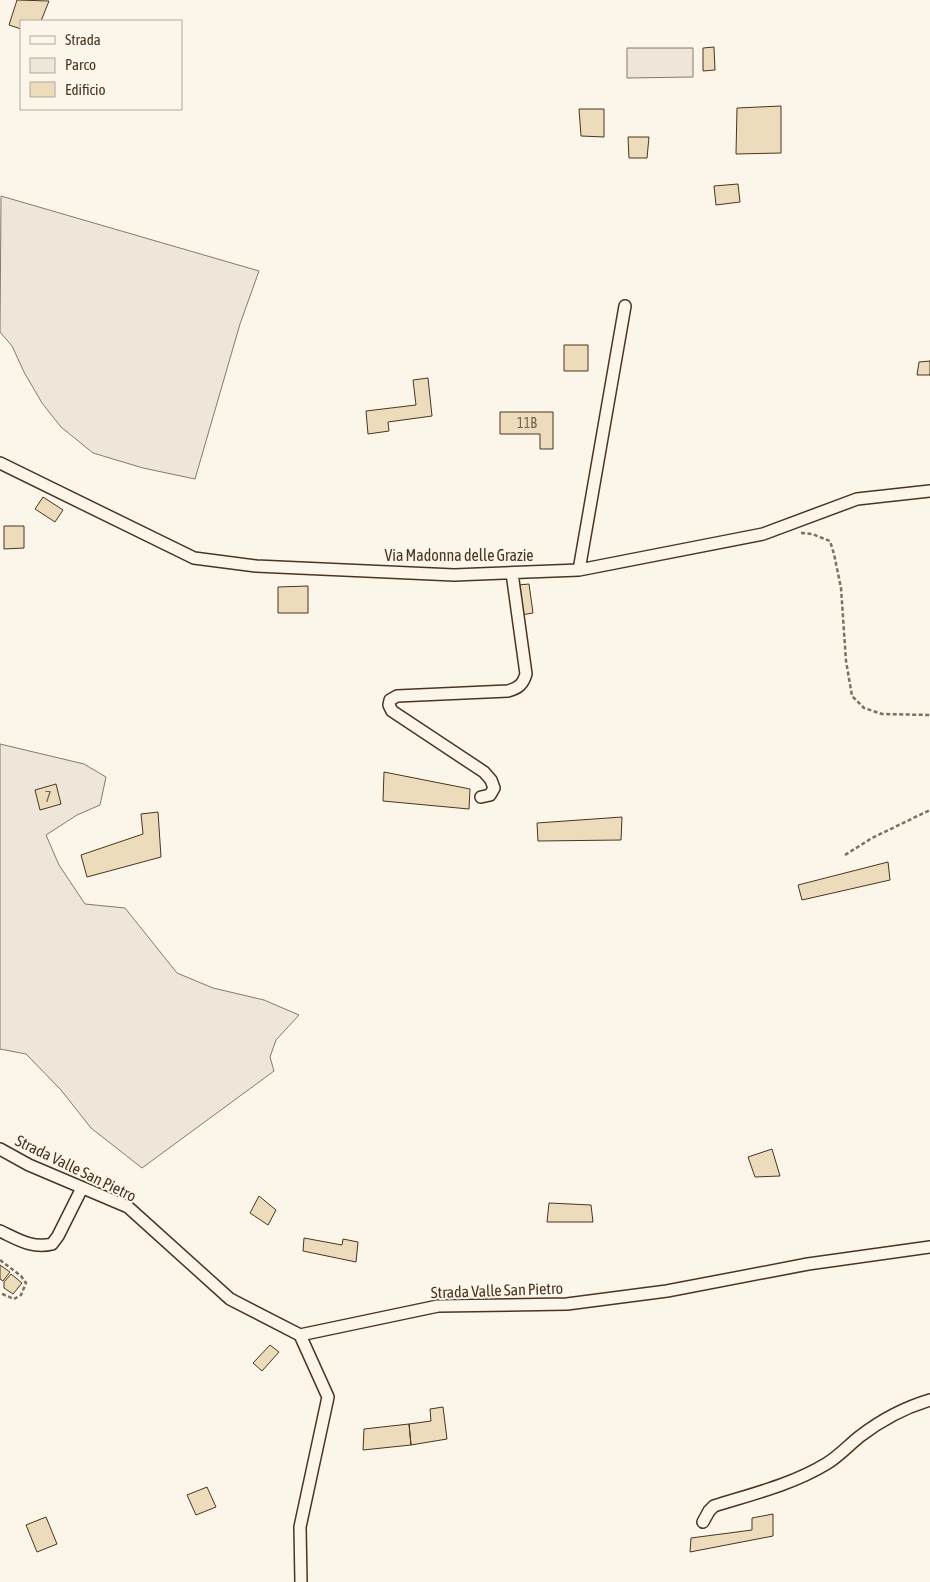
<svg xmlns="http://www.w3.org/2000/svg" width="930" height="1582" font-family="'Asap Condensed',sans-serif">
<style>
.green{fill:#ede6d9;stroke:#887966}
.building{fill:#ecdcbc;stroke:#4a3520}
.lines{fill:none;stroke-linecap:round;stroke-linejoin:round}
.street-casing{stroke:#4a3520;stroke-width:14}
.path{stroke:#7f6f5c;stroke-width:2.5;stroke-dasharray:4 2.5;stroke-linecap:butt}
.street{stroke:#fbf6e9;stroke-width:11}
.labels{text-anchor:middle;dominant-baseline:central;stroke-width:4;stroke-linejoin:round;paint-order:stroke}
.number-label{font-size:14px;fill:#725f47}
.street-label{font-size:16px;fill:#4a3520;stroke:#fbf6e9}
</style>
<rect width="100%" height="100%" fill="#fbf6e9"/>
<path class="green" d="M 627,48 L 693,48 L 693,77 L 627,78 Z
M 1,196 L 259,271 L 240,324 L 195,479 L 143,468 L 93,453 L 61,427 L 42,403 L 24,372 L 12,346 L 0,332 Z
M 0,744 L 84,764 L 106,777 L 100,805 L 77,815 L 46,835 L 59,865 L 85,904 L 125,908 L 177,973 L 213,988 L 264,1000 L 299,1015 L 276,1040 L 270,1057 L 274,1071 L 142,1168 L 91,1128 L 61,1090 L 26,1054 L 0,1049 Z"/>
<path class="building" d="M 17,0 L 49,1 L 41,21 L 21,21 L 21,29 L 9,25 Z
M 714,47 L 715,70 L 703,71 L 703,48 Z
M 781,106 L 781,153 L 736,154 L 737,108 Z
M 579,109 L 604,109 L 604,137 L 581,136 Z
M 628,137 L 649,137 L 647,158 L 629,158 Z
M 738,184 L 740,202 L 716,205 L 714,186 Z
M 564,345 L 588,345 L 588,371 L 564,371 Z
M 930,361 L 930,375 L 917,375 L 919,362 Z
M 428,378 L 432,416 L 388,422 L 389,431 L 368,434 L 366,411 L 416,405 L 413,380 Z
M 500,412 L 553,412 L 553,449 L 540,449 L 540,434 L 500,434 Z
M 43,497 L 63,510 L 55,522 L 35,509 Z
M 4,526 L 24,526 L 24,548 L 4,549 Z
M 529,584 L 533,613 L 521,615 L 518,585 Z
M 308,586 L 308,613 L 278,613 L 278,587 Z
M 384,772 L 470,789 L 469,809 L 383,801 Z
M 56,784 L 61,804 L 40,810 L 35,790 Z
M 158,812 L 161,857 L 87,877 L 81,855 L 143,834 L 141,814 Z
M 622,817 L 621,840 L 538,841 L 537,823 Z
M 888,862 L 890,880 L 802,900 L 798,885 Z
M 772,1149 L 780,1176 L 755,1177 L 748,1157 Z
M 259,1196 L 276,1210 L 268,1225 L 250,1213 Z
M 549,1203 L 591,1205 L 593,1222 L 547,1222 Z
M 304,1238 L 342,1245 L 343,1239 L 358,1242 L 356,1262 L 303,1251 Z
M 0,1265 L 10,1272 L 3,1281 L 0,1279 Z
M 11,1274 L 22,1283 L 13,1294 L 4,1288 L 4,1282 Z
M 270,1345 L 279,1352 L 262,1371 L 253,1363 Z
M 443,1407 L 447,1439 L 411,1445 L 409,1424 L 431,1421 L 430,1409 Z
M 409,1424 L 411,1445 L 363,1450 L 364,1429 Z
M 207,1487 L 216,1507 L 196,1515 L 187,1495 Z
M 773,1514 L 773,1536 L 690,1552 L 691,1538 L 752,1530 L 752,1518 Z
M 46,1517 L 57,1544 L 37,1552 L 26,1525 Z"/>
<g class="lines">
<defs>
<path id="street" d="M 0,463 L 194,558 L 256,566 L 454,575 L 579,570 L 763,534 L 857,499 L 930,491
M 579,570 L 625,306
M 481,797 L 490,795 L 494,788 L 491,780 L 484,772 L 392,711 L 389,705 L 390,700 L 397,696 L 508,691 C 519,688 523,684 526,674 L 512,573
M 0,1149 L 29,1165 L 128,1207 L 230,1299 L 300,1335 L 438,1306 L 567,1304 L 667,1291 L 808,1264 L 930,1247
M 0,1231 C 17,1239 32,1249 52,1244 L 58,1236 L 82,1188
M 300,1335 L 328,1397 L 300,1527 L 301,1582
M 703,1522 L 709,1511 L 714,1506 C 752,1494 791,1485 826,1464 C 838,1457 848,1446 859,1437 C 881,1420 903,1408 930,1400"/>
</defs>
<use href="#street" class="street-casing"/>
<path class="path" d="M 801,533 L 812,534 L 830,541 L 834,554 L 841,588 L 846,661 L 852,696 L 864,708 L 882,714 L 930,715
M 845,855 L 872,838 L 930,810
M 0,1260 L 21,1276 L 26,1283 L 21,1295 L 14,1299 L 0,1293"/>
<use href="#street" class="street"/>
</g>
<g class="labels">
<g class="number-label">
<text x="527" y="423">11B</text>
<text x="48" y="797">7</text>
</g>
<g class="street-label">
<text x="459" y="555">Via Madonna delle Grazie</text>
<text transform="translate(76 1168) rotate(26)">Strada Valle San Pietro</text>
<text transform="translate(497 1290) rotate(-2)">Strada Valle San Pietro</text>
</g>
</g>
<rect x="20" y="20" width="162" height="90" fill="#fbf6e9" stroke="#b4a999"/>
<rect x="30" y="36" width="25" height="8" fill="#fbf6e9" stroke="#b4a999"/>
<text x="65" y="45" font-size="15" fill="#4a3520">Strada</text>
<rect x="30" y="58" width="25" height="15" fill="#ede6d9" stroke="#b4a999"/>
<text x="65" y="70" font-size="15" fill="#4a3520">Parco</text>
<rect x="30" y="82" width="25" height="15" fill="#ecdcbc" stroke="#b4a999"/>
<text x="65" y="95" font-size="15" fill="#4a3520">Edificio</text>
</svg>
